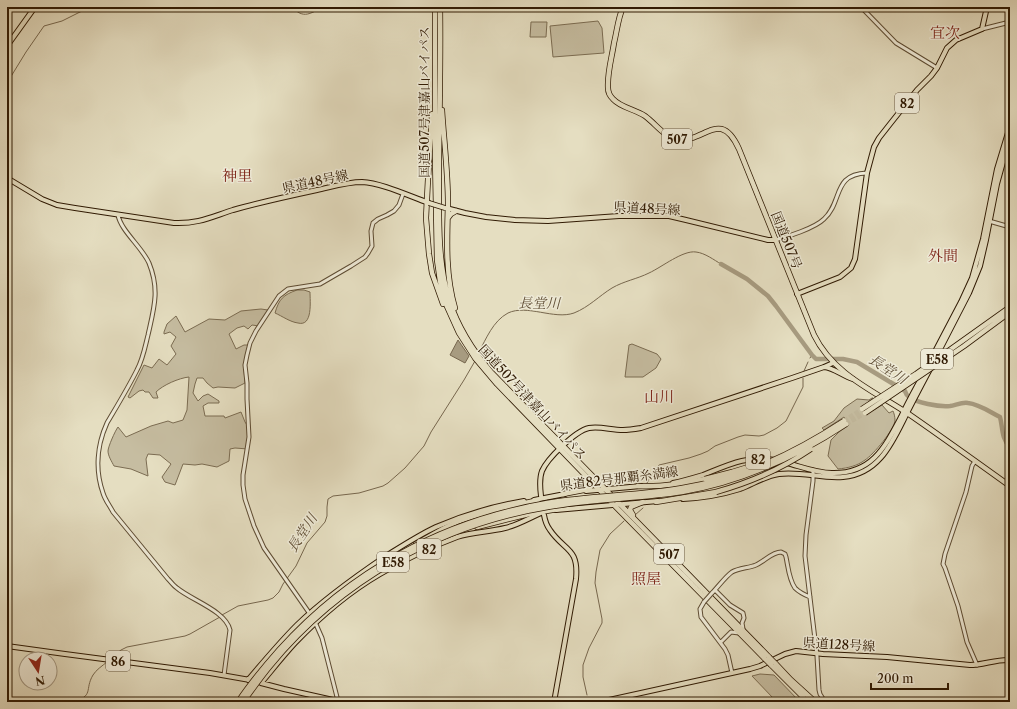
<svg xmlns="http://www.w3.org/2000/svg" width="1017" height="709" font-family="'Libre Caslon Text','Noto Serif JP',serif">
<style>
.green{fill:#c6bda1;stroke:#7b6c52}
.water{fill:#a79b80;stroke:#77674e}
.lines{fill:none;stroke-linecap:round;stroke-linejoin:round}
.stream{stroke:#77674e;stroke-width:1}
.river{stroke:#a79b80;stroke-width:4.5}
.highway-tunnel{stroke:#c1b79b;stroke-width:4.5;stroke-dasharray:4.5 2;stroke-linecap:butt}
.minor-casing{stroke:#5d4b32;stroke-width:5}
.major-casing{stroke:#301a03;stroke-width:6}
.highway-casing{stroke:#301a03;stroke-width:6}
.minor{stroke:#eeead7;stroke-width:3}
.major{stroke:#e5dec1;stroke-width:4}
.highway{stroke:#e5dec1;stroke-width:4.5}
.minor-bridge-casing{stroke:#5d4b32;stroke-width:5;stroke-linecap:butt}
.major-bridge-casing{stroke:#301a03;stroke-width:6;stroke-linecap:butt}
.highway-bridge-casing{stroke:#301a03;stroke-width:6;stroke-linecap:butt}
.minor-bridge{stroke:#eeead7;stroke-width:3}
.major-bridge{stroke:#e5dec1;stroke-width:4}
.highway-bridge{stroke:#e5dec1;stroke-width:4.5}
.labels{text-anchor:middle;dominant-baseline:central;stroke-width:3;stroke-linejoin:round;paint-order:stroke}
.shield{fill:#eeead7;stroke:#695843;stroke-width:1}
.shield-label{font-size:12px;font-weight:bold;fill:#301a03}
.street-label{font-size:13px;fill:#301a03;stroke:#eeead7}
.water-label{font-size:14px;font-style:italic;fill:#604e35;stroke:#eeead7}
.quarter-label{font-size:15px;fill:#7a1f14;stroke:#eeead7}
</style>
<rect width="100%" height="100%" fill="#e5dec1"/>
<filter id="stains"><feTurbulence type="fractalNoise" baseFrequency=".005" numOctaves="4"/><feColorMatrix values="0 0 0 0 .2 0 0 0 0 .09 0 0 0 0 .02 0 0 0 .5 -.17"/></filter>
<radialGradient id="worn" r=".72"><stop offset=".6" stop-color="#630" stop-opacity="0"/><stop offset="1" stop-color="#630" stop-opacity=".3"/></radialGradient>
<path class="green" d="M 598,21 L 602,28 L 604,53 L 553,57 L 550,26 Z
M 531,22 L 547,22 L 546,37 L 530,37 Z
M 297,290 L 304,290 L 310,292 C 310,301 313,327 298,323 C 290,322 282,316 275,313 C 279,299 283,295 297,290 Z
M 261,309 L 268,310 L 259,326 L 252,325 L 248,329 L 244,326 L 237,328 L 229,334 L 236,349 L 244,345 L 249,345 L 244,369 L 245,383 L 235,388 L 218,387 L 213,388 L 207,383 L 203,378 L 197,378 L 195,384 L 193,393 L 198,401 L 203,396 L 208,394 L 219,401 L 219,403 L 208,403 L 203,406 L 205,416 L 224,416 L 225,418 L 241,412 L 245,422 L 249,428 L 248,449 L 235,448 L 230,449 L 229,461 L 217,467 L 202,464 L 195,465 L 183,464 L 175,485 L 165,482 L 162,477 L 171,464 L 160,455 L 148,454 L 146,459 L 148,476 L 131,469 L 114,466 C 112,462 108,456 108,451 C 108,447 115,431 118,427 L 126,437 L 151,426 L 168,421 L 173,423 L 183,420 L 187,410 L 189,377 C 179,378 163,385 156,392 L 158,398 L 153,398 L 149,392 L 145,392 L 143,390 L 139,391 L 130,398 L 128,397 L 144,365 L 152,368 L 159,359 L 167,365 L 176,354 L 171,346 L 176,337 L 170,332 L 164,334 L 164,332 L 167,324 L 176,316 L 185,332 L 209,319 L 225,320 L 241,311 Z
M 632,344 L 657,354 L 661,359 L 656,368 L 643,377 L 625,377 L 629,345 Z
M 872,398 L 873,398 L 861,408 L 865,415 L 882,405 L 889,413 L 893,411 C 894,413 895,417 895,420 C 895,429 873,455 865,460 C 857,466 848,468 838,469 L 828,456 L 831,440 L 839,432 L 849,425 L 844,417 L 824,430 L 822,428 L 834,421 L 844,408 L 857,399 L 869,400 Z
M 760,674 L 774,675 L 800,702 L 771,702 L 773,698 L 752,676 Z"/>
<path class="water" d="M 458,340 L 469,356 L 465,363 L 450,355 Z"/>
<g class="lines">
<path class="stream" d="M 292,7 C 304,20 310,13 324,7
M 399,7 L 401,8 L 413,7
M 7,83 L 26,52 L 44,26 L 62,21 L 90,7
M 479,352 C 486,339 493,321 508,313 C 527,304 554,320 574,313 C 589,307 599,296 612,288 C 624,281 637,279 649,273 C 662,267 683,250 696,252 C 705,253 714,260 721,264
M 810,358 L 812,355
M 804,371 L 808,362
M 653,472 L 659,465 L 689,458 L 701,454 L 708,451 L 715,446 L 738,437 L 745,435 L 759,436 L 764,435 L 777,428 L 786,421 L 803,387 L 803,378
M 647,483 L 652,474
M 635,515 L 643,508
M 222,615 L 238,606 L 268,600 L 273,598 L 279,592 L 283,584 L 296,566 L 307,543 L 325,522 L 327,516 L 327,507 L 328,499 L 333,496 L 359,493 L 383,486 L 388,483 L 405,468 L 424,446 L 431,432 L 464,380 L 475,361
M 112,657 L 121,650 L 127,647 L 185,636 L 190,634 L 220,617
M 587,695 L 583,677 L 583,665 L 589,648 L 602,623 L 602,619 L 595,583 L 596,572 L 600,550 L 610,534 L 624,521
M 72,702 C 95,696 84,690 93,675 C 96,670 102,666 107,662"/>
<path class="river" d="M 721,264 L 747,279 L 768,296 L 776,306 L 812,355 L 816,359 L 843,359 L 857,362 L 905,391 C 906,393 906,395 908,396 C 916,403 939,407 950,406 C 956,405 962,402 968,403 C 979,404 990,412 1000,417 C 1003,428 1001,438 1010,447"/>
<path class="highway-tunnel" d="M 844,421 L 862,409
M 846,424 L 865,413"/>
<defs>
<path id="minor" d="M 861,7 L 896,43 L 937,68
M 982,29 L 1010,22
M 118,215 C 121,231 142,247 149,263 C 160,290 154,308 148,335 C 145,347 143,359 137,370 C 128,388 117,406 107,423 C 97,445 95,470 103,493 C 105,500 110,506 113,512 L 168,579 C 171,582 174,586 177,588 C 191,600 226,611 230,630 L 224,675
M 989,221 L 1010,227
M 775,240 C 787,237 815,228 824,219 C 843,202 832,174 867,173
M 975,461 L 972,466 L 966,492 L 945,554 L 943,564 L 945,568 L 958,606 L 967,642 L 977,665
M 813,470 L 813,481 L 806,535 L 805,556 L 817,656 L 819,690 L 820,694 L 825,702
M 715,590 L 730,605 L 743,613 L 744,618 L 742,623 L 743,629
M 712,593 C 719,586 725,577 732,572 C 739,568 749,568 756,565 C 765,561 772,552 781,552 L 785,554 L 786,557 C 788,566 789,580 795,588 C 799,592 805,595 810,597
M 704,602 L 700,609 L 701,617 L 725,649 L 728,655 L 732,673
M 310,614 L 264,548 L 254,526 L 245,499 L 243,485 L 243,475 L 249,437 L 247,399 L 247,383 L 245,365 L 247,355 L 250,343 L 256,331 L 279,296 L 288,289 L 320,284 L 351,266 L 365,257 L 368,253 L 372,246 L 371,231 L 373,223 L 378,219 L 387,215 L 394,211 L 399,205 L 403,194
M 315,622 L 322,638 L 338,701
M 721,642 L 731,632 L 739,633"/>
<path id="major" d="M 7,46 L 35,7
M 7,178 L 42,199 L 57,205 L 75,208 L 174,223 C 198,224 211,217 233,210 C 261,202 289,196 317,190 C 331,187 347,182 362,182 C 382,183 409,196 429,203
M 446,208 L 465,213 L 486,217 L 515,220 L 548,221 L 619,216 L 669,216 L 686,220 L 768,240 L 775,240
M 797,294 L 840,277 L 851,268 L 855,259 L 867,173 L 874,147 L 879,138 L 890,124 L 917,90 L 931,76 L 937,68 L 947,48 L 956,40 L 982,29 L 987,7
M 934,361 L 969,293 L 980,266 L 986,240 L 997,184 L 1010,137
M 928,365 L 961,302 L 972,278 L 983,239 L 997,169 L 1010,126
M 824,367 C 834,368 843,376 853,379
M 787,463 C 802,467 817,473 832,473 C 872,474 885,447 901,417 C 908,402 916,388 924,373
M 673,483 C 683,481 693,478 703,475 C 728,465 747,455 775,460
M 586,491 L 641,486
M 541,496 C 540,488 539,479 542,471 C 547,459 575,431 589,428 C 600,426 611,430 623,430 C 629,430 635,429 641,428 L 792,378 L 824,367 L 833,363
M 683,499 C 702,498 721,495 740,489 C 753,484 765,476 779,474 C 801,471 822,479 843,477 C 879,474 892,443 906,415 C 914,399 922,384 930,369
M 534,500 L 565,494
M 556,510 L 658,501
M 544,515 C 545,521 547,526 550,530 C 564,551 579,547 576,579 L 554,702
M 7,646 L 65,654 L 210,673 L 250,680
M 248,680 C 264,661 280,642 297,625 C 324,599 355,577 386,556 C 402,546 419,535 436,527 C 464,515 494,506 524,501
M 261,683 C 272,670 283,656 295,643 C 319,618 349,592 380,574 C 404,560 430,547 457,537 C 472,532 489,532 505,528 C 518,525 529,518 541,513
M 261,683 L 284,689 L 342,702
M 600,702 L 750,669 L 760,666 L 785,654 L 796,651 L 823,654 L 887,657 L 970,665 C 983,665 997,659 1010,660"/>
<path id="highway" d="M 435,7 L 435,157 L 437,260 L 440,281 L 445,302 L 459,333 L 475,358 L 497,384 L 613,504 L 765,659
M 440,7 C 441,62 439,118 439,173 C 439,214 437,260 449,300 C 458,327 473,351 491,372 L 769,657
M 623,7 C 618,18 617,31 614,43 C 612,57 607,73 608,88 C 608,92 610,96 613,99 C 621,108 635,109 645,116 C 656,124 663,136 677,139 C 704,144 720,107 739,149 L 814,335 C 834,376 877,392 913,417 C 946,440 978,463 1010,486
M 442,110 C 444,141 448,173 448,204 C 447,239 445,274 455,308
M 432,114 L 428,179 L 426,218 L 429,254 L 432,273 L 443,304
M 448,218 L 451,214 L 456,211
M 638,486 C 662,487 683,484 705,479
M 563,494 L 589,489 L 592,485 L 591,481
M 656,502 L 716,492
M 633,515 L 630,510 L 631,507 L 643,502
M 477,527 L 529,514 L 558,509
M 416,544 C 430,536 443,528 457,522 C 483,512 511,506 538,500
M 775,663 L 791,680 L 813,700
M 771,665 L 808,702"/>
</defs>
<use href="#minor" class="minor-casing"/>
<use href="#major" class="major-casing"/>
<use href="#highway" class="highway-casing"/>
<use href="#minor" class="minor"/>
<use href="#major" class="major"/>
<use href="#highway" class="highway"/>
<defs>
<path id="minor-bridge" d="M 704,602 L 712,593"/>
<path id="major-bridge" d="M 429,203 L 445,208"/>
<path id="highway-bridge" d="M 862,409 L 916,374 L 1010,307
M 865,413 L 964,346 L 1010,312
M 705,479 L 732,472 L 758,464
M 716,492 C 748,483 783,468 811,449
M 769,657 L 775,663
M 765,659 L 771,665
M 238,702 C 250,684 264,667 279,650 C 350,571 442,521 547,503 C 592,495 637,496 682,488 C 743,478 793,454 844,421
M 243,702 C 252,690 260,678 270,666 C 340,581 439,525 548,507 C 592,499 637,499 682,492 C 742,482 796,457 846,424"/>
</defs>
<use href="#minor-bridge" class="minor-bridge-casing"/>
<use href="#major-bridge" class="major-bridge-casing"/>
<use href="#highway-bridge" class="highway-bridge-casing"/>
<use href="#minor-bridge" class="minor-bridge"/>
<use href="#major-bridge" class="major-bridge"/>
<use href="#highway-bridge" class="highway-bridge"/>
</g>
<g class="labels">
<g class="shield">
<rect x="895" y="93" width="24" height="20" rx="3"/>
<rect x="662" y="129" width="30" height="20" rx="3"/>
<rect x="921" y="349" width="32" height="20" rx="3"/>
<rect x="746" y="449" width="24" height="20" rx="3"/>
<rect x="417" y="539" width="24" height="20" rx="3"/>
<rect x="654" y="544" width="30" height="20" rx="3"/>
<rect x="377" y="552" width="32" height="20" rx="3"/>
<rect x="106" y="651" width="24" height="20" rx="3"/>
</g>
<g class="shield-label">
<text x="907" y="103">82</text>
<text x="677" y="139">507</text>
<text x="937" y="359">E58</text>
<text x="758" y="459">82</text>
<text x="429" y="549">82</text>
<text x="669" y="554">507</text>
<text x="393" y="562">E58</text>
<text x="118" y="661">86</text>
</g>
<g class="street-label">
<text transform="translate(424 102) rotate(-90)">国道507号津嘉山バイパス</text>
<text transform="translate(315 181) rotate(-12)">県道48号線</text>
<text transform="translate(647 208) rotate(3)">県道48号線</text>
<text transform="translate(787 240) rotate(68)">国道507号</text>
<text transform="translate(533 402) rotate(47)">国道507号津嘉山バイパス</text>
<text transform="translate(619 478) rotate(-7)">県道82号那覇糸満線</text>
<text transform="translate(839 644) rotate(3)">県道128号線</text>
</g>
<g class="water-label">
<text transform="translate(539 303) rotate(1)">長堂川</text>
<text transform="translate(888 369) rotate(33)">長堂川</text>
<text transform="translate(302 533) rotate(-57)">長堂川</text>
</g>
<g class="quarter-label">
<text x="945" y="32">宜次</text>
<text x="237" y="175">神里</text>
<text x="943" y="255">外間</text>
<text x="659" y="396">山川</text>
<text x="646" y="578">照屋</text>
</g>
</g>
<rect width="1017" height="709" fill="none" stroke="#e5dec1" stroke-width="24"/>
<rect x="8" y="8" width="1001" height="693" fill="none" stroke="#301a03" stroke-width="2"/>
<rect x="12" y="12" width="993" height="685" fill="none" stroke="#301a03"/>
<g transform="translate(38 671) rotate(168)"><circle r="19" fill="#eeead7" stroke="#a29782"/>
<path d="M0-3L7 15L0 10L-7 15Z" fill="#8f2418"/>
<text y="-6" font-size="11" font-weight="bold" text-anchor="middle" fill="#301a03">N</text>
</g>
<path d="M871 683v6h77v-6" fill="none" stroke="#301a03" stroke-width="2"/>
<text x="877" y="683" font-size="12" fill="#301a03" stroke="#eeead7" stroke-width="3" paint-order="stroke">200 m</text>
<rect width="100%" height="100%" filter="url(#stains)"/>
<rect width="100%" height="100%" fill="url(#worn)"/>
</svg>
